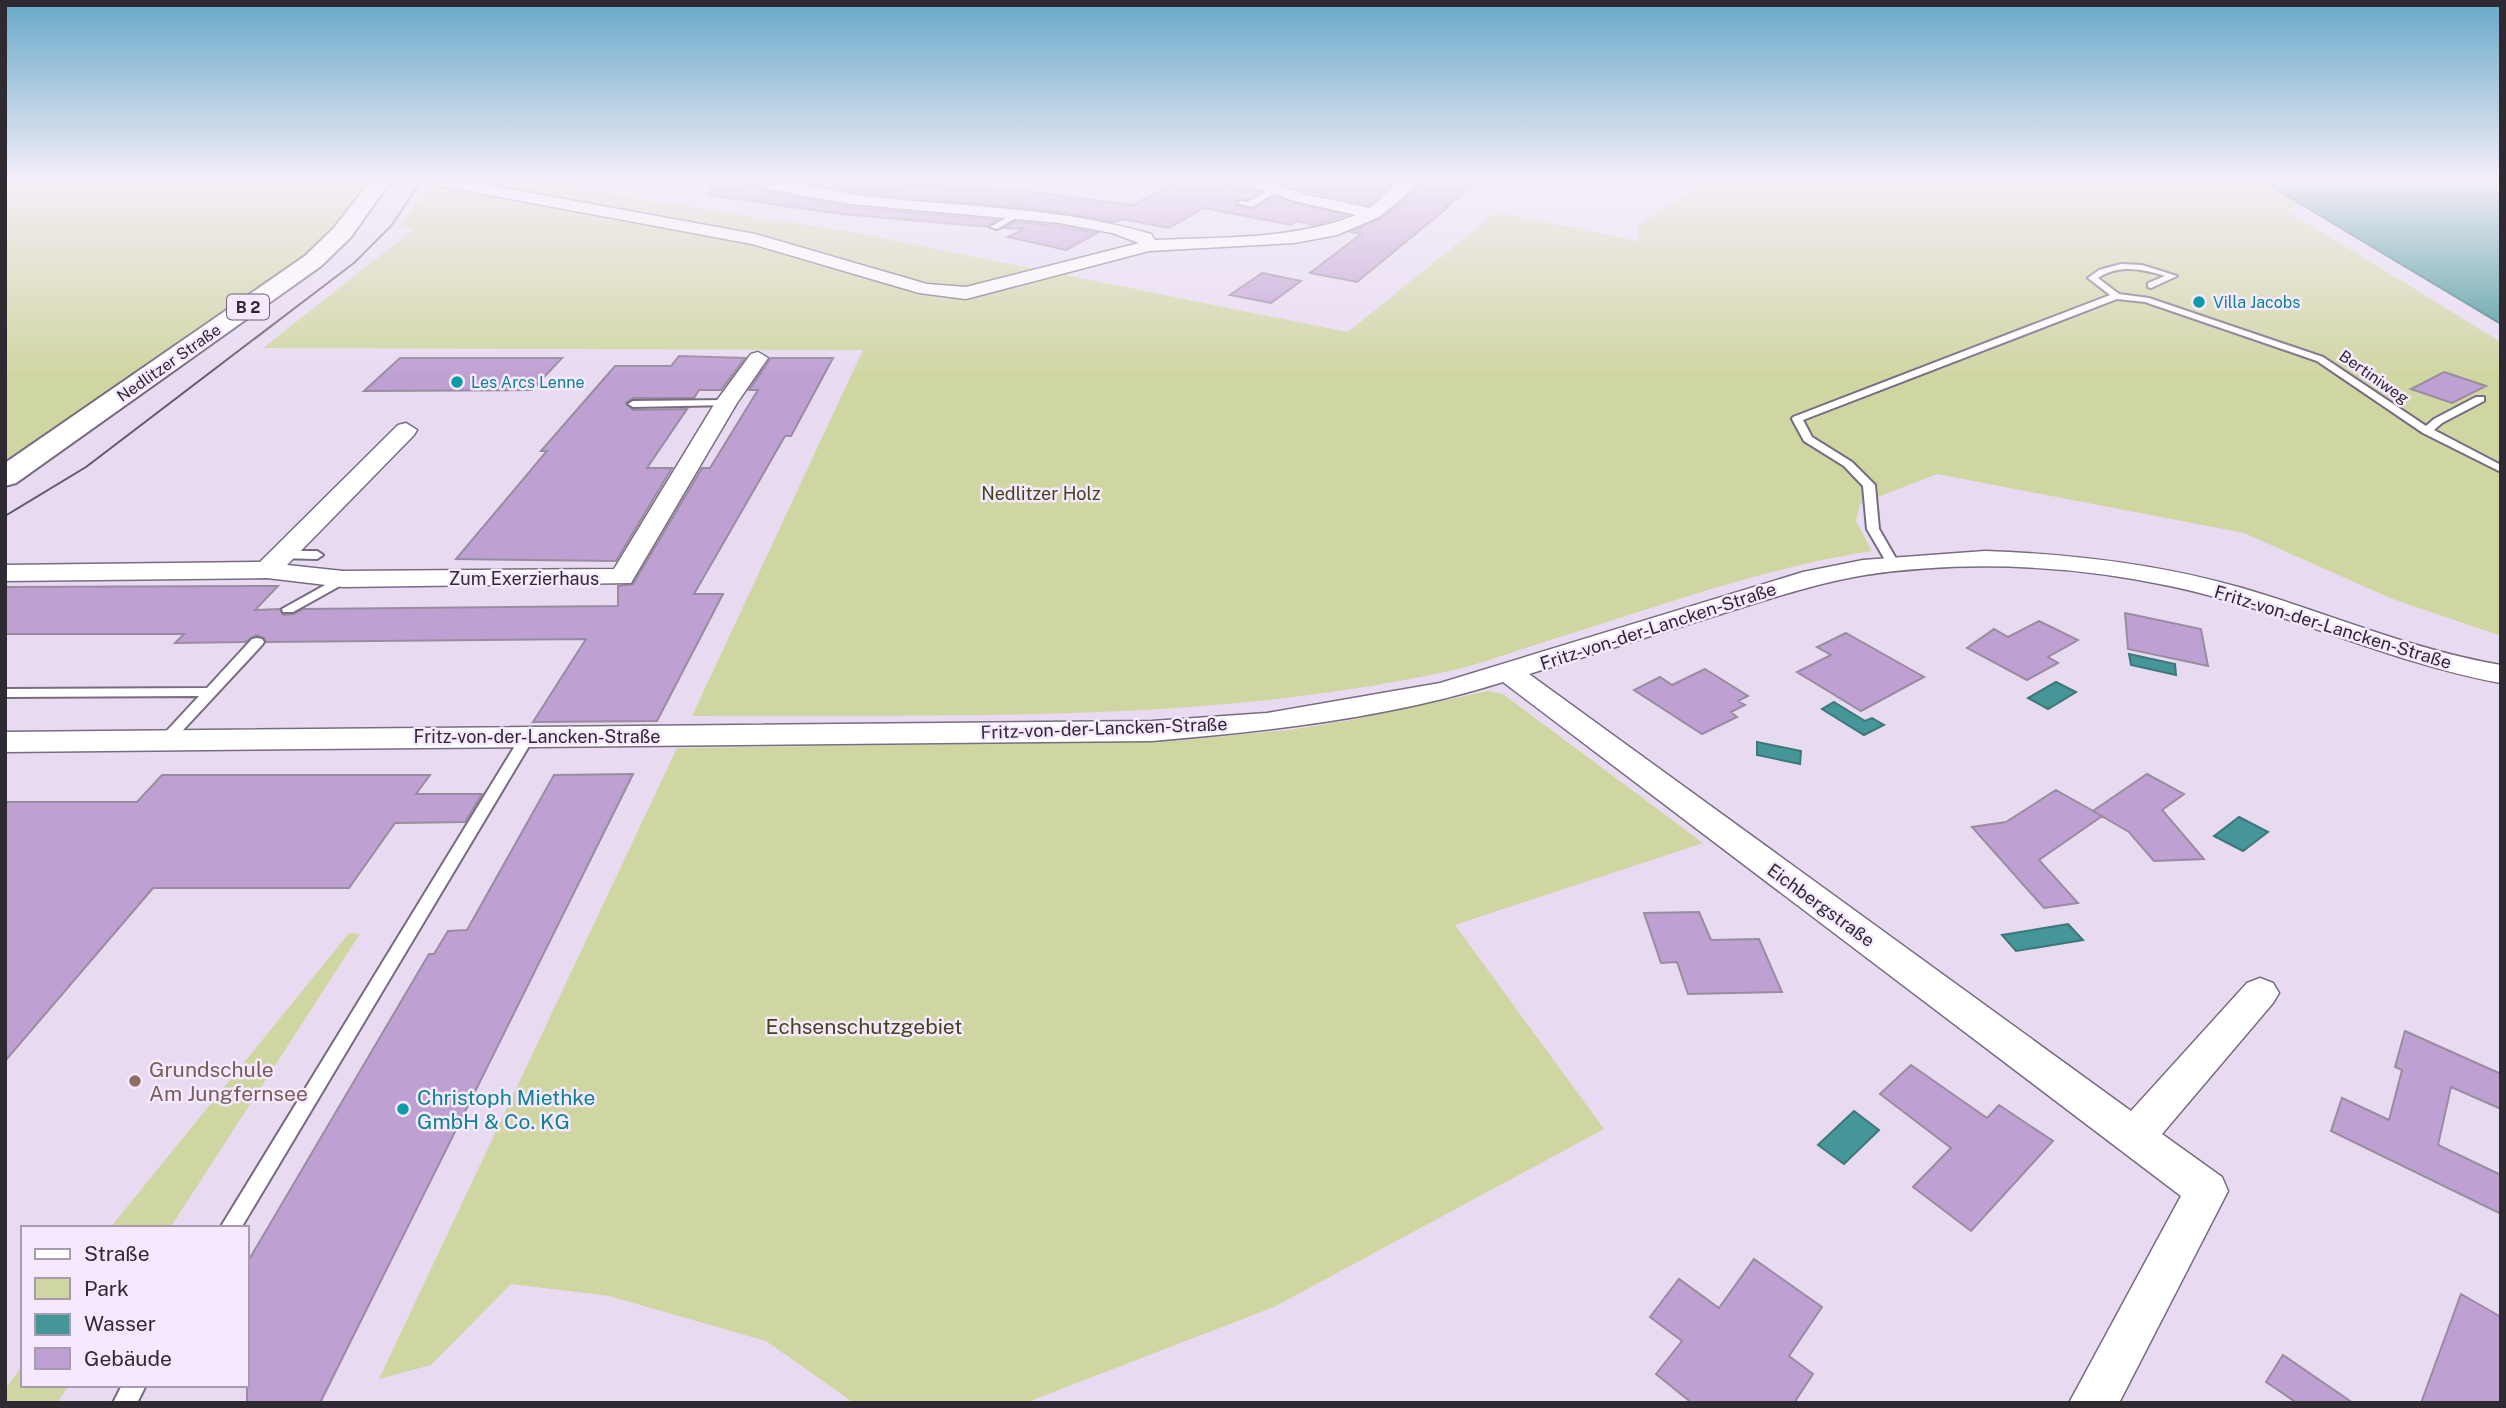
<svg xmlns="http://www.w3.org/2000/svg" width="2506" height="1408" font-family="'Public Sans',sans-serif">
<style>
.green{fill:#d0d6a2}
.water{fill:#459699;stroke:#3e767a;stroke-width:2}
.building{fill:#bfa0d3;stroke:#998ca1;stroke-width:2}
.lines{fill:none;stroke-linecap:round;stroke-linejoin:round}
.service-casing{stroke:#786c80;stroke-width:4}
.minor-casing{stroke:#786c80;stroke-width:3}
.primary-casing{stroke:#786c80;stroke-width:4}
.service{fill:#fff;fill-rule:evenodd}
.minor{fill:#fff;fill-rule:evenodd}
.primary{fill:#fff;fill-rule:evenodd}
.tram{stroke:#625b66;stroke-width:2}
.culture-dot{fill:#0f9aa8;stroke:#f5e8ff;stroke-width:2.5}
.education-dot{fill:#8d6e63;stroke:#f5e8ff;stroke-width:2.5}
.labels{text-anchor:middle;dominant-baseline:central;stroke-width:5;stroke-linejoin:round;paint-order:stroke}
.far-culture-label{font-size:16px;fill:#0d838f;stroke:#f5e8ff;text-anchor:start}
.shield{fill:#f5e8ff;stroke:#6a6370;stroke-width:2}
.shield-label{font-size:16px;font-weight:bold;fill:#2f2a32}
.far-street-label{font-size:16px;fill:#2f2a32;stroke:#f5e8ff}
.park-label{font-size:18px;fill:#414518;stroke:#f5e8ff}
.street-label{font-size:18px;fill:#2f2a32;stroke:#f5e8ff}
.near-park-label{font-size:21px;fill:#414518;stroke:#f5e8ff}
.near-education-label{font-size:21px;fill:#785e54;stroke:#f5e8ff;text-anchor:start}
.near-culture-label{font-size:21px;fill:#0d838f;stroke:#f5e8ff;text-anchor:start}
</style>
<rect width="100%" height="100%" fill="#e8dbf1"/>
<path class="green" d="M 5,179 L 375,179 L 335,233 L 303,262 L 5,466 Z
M 511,179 L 847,231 L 1348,332 L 1496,212 L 1638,241 L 1639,225 L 1701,185 L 1694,179 L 2256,179 L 2300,204 L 2286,210 L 2501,342 L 2501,636 L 2390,598 L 2244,533 L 1937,474 L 1860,504 L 1856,521 L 1872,551 C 1761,568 1654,608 1547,641 C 1515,651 1482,664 1449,671 C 1201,725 944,714 692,716 L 863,350 L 263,348 L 414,229 L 400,226 L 432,184 L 472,192 Z
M 1488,691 L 1503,694 L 1703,843 L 1455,925 L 1604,1129 L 1274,1307 L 1025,1403 L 854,1403 L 766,1341 L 609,1296 L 511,1284 L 431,1365 L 379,1379 L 677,748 L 1173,741 L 1289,730 L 1351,720 Z
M 349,933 L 360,934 L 170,1228 L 110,1228 Z
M 23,1365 L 23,1385 L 69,1385 L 57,1403 L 5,1403 L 5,1389 Z"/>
<path class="water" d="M 2256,179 L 2501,179 L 2501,324 L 2264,182 Z
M 2129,654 L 2175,664 L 2176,675 L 2131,665 Z
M 2056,682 L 2076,692 L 2048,709 L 2028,698 Z
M 1834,702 L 1865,721 L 1872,718 L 1884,725 L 1864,735 L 1822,709 Z
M 1757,742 L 1801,751 L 1800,764 L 1757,755 Z
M 2239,817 L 2268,832 L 2243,851 L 2214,836 Z
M 2068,924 L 2083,940 L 2016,951 L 2002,935 Z
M 1854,1111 L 1879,1130 L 1844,1164 L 1818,1145 Z"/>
<path class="building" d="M 709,179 L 737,179 L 768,192 L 850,207 L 997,220 L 988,227 L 842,214 L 708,195 Z
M 828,179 L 1017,190 L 1133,205 L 1179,181 L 1209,179 L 1260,192 L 1247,199 L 1236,201 L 1236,206 L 1253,209 L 1273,197 L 1346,215 L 1314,225 L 1297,221 L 1291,225 L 1204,208 L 1169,228 L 1122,219 L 1116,222 L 1047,210 L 872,194 L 816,185 Z
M 1311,179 L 1398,179 L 1369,205 L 1295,188 Z
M 1421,179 L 1484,179 L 1445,207 L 1448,207 L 1357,282 L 1310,273 L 1361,234 L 1351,232 L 1381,219 L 1413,193 Z
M 1015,222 L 1059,226 L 1097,233 L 1066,250 L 1008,237 L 1024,229 L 1004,228 Z
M 1262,273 L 1301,281 L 1271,303 L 1230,295 Z
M 679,356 L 745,358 L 721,390 L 699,390 L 694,398 L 633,398 L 626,403 L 633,410 L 687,409 L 647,468 L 672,468 L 616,561 L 456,559 L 547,451 L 541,451 L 615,366 L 671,366 Z
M 400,358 L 562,358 L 532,390 L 364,391 Z
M 771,358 L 833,358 L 791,436 L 785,436 L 694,594 L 723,594 L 657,721 L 533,722 L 586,639 L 266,642 L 264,638 L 256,635 L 245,642 L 175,643 L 184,634 L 5,634 L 5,587 L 278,586 L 255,610 L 280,609 L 283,615 L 294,614 L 303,609 L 618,606 L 618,586 L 633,584 L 702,468 L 710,468 L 758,390 L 749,390 Z
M 2444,372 L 2486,386 L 2452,403 L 2411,389 Z
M 2125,613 L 2201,629 L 2208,666 L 2128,649 Z
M 2039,621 L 2078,640 L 2048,657 L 2058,663 L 2027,680 L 1967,648 L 1994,629 L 2008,637 Z
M 1846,633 L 1924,677 L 1861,711 L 1797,672 L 1831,655 L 1817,647 Z
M 1705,669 L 1748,696 L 1738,701 L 1745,705 L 1731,712 L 1737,717 L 1702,734 L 1634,690 L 1660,677 L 1672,685 Z
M 633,774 L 320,1403 L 247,1403 L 247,1263 L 429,954 L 434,954 L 448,931 L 467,930 L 554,775 Z
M 2147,774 L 2184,794 L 2162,810 L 2204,859 L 2154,861 L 2129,832 L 2093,811 Z
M 162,775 L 430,775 L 416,794 L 482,794 L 465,822 L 395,823 L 349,888 L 153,888 L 5,1061 L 5,802 L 137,802 Z
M 2056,790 L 2102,816 L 2039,860 L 2078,903 L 2044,908 L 1972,827 L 2006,822 Z
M 1699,912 L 1711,940 L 1759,939 L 1782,992 L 1688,994 L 1677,962 L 1661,963 L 1644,913 Z
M 2405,1031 L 2501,1074 L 2501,1109 L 2451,1087 L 2438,1145 L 2501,1175 L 2501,1214 L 2331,1131 L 2342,1098 L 2389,1120 L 2402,1070 L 2395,1067 Z
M 1911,1065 L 1987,1118 L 1999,1105 L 2053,1141 L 1971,1231 L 1913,1187 L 1951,1148 L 1880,1094 Z
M 1754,1259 L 1822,1307 L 1789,1356 L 1813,1374 L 1794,1403 L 1692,1403 L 1656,1374 L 1682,1341 L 1650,1317 L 1679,1279 L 1719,1308 Z
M 2461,1294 L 2501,1317 L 2501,1403 L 2421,1403 Z
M 2283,1355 L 2353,1403 L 2297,1403 L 2266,1382 Z"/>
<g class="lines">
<defs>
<path id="service" d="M 1272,188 L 1279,190 L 1252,207 L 1237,203 L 1241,201 L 1248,202 Z
M 1018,211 L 1025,213 L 997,229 L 990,227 Z
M 2121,264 L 2142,265 L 2177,276 L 2151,288 L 2148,287 L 2148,283 L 2165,276 C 2142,269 2119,264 2098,278 L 2119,294 L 2149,298 L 2323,357 L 2426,426 L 2434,419 L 2476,397 L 2484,397 L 2484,401 L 2442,423 L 2434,430 L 2501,465 L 2501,472 L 2423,433 L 2317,361 L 2145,302 L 2117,299 L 1803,420 L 1812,437 L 1852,462 L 1875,485 L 1879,529 L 1898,562 L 1896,565 L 1888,565 L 1867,529 L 1863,486 L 1844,466 L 1804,441 L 1792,419 L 1793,417 L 2110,295 L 2088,278 L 2099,270 Z
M 726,400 L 730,401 L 730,405 L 633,407 L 628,404 L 633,401 Z
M 282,551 L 317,551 L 323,555 L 317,559 L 278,558 L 276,555 L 278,552 Z
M 343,575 L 349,579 L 347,582 L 293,612 L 283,612 L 282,609 Z
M 257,638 L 262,639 L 264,642 L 262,645 L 172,742 L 167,744 L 160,739 L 162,736 L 199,696 L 5,697 L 5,689 L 207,688 L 252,639 Z
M 528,731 L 535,736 L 241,1228 L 220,1228 L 521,736 Z
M 122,1385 L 146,1385 L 137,1403 L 113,1403 Z"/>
<path id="minor" d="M 422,179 L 454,179 L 755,234 L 927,284 L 966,287 L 1139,243 L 1112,233 L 1059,223 L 850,204 L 768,189 L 740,179 C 784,177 828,192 872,197 C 966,207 1059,207 1151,234 L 1155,240 C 1222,237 1292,240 1356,215 L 1298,202 L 1238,182 L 1235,179 L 1258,179 L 1308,195 L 1370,208 L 1402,179 L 1418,179 L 1411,191 L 1379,217 L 1337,235 L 1294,243 L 1149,251 L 966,299 L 919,293 L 752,244 L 430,184 Z
M 1523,179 L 1544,179 L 1545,180 L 1537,185 Z
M 758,352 L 768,358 L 737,403 L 631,583 L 343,587 L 267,578 L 5,581 L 5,565 L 260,562 L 398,425 L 406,423 L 417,430 L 414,435 L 287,565 L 343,571 L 614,569 L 715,403 L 751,354 Z
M 1985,551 C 2072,554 2158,564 2242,588 C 2328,613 2412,650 2501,665 L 2501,683 C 2387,662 2283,610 2170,586 C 2070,565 1966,560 1865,575 C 1816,583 1769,599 1721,614 C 1657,634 1593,654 1529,674 L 2131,1111 L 2247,983 L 2260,978 L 2273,983 L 2279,993 L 2273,1003 L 2162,1134 L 2222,1177 L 2228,1191 L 2119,1403 L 2069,1403 L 2181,1196 L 1503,682 C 1389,718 1270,731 1152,741 L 5,752 L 5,732 L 1152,721 L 1267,713 L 1440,683 L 1803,572 L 1863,560 Z"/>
<path id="primary" d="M 372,179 L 392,179 L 350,238 L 321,266 L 16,483 L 5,486 L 5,463 L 305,256 L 334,228 Z"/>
</defs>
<use href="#service" class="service-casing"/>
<use href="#minor" class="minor-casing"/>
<use href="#primary" class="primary-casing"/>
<use href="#service" class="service"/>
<use href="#minor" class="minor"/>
<use href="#primary" class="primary"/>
<path class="tram" d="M 5,516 L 86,467 L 354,263 L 391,226 L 423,179"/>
</g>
<linearGradient id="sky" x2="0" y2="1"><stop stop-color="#67a8c8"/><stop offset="0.48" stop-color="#f5eff9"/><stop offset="1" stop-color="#f5eff9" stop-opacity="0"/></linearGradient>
<rect width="2506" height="376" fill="url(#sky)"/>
<g class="culture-dot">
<circle cx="2199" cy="302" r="7"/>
<circle cx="457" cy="382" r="7"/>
<circle cx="403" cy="1109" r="7"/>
</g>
<circle class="education-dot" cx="135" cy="1081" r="7"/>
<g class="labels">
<g class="far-culture-label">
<text x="2213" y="302">Villa Jacobs</text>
<text x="471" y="382">Les Arcs Lenne</text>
</g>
<rect class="shield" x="227" y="294.5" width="42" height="25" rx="5"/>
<g class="shield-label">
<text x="248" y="307">B 2</text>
</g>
<g class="far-street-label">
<text transform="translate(169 363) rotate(-35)">Nedlitzer Straße</text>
<text transform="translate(2374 377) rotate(35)">Bertiniweg</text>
</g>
<g class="park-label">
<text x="1041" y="493">Nedlitzer Holz</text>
</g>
<g class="street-label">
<text x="524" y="578">Zum Exerzierhaus</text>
<text transform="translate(1658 626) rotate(-18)">Fritz-von-der-Lancken-Straße</text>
<text transform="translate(2333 627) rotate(17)">Fritz-von-der-Lancken-Straße</text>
<text transform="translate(1104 728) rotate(-2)">Fritz-von-der-Lancken-Straße</text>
<text x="537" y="736">Fritz-von-der-Lancken-Straße</text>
<text transform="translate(1821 905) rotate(36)">Eichbergstraße</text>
</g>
<g class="near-park-label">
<text x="864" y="1026">Echsenschutzgebiet</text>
</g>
<g class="near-education-label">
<text x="149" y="1069">Grundschule<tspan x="149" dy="24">Am Jungfernsee</tspan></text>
</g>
<g class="near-culture-label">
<text x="417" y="1097">Christoph Miethke<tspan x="417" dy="24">GmbH &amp; Co. KG</tspan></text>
</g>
</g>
<rect width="2506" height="1408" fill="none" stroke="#2f2a32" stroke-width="14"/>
<rect x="21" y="1226" width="228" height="161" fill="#f5e8ff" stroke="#a69cad" stroke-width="2"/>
<rect x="35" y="1249" width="35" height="10" fill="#ffffff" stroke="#a69cad" stroke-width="2"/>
<text x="84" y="1261" font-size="21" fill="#2f2a32">Straße</text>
<rect x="35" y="1278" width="35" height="21" fill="#d0d6a2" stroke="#a69cad" stroke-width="2"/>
<text x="84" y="1296" font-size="21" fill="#2f2a32">Park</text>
<rect x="35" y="1314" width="35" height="21" fill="#459699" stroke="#a69cad" stroke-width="2"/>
<text x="84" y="1331" font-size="21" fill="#2f2a32">Wasser</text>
<rect x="35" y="1348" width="35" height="21" fill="#bfa0d3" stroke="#a69cad" stroke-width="2"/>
<text x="84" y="1366" font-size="21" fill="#2f2a32">Gebäude</text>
</svg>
